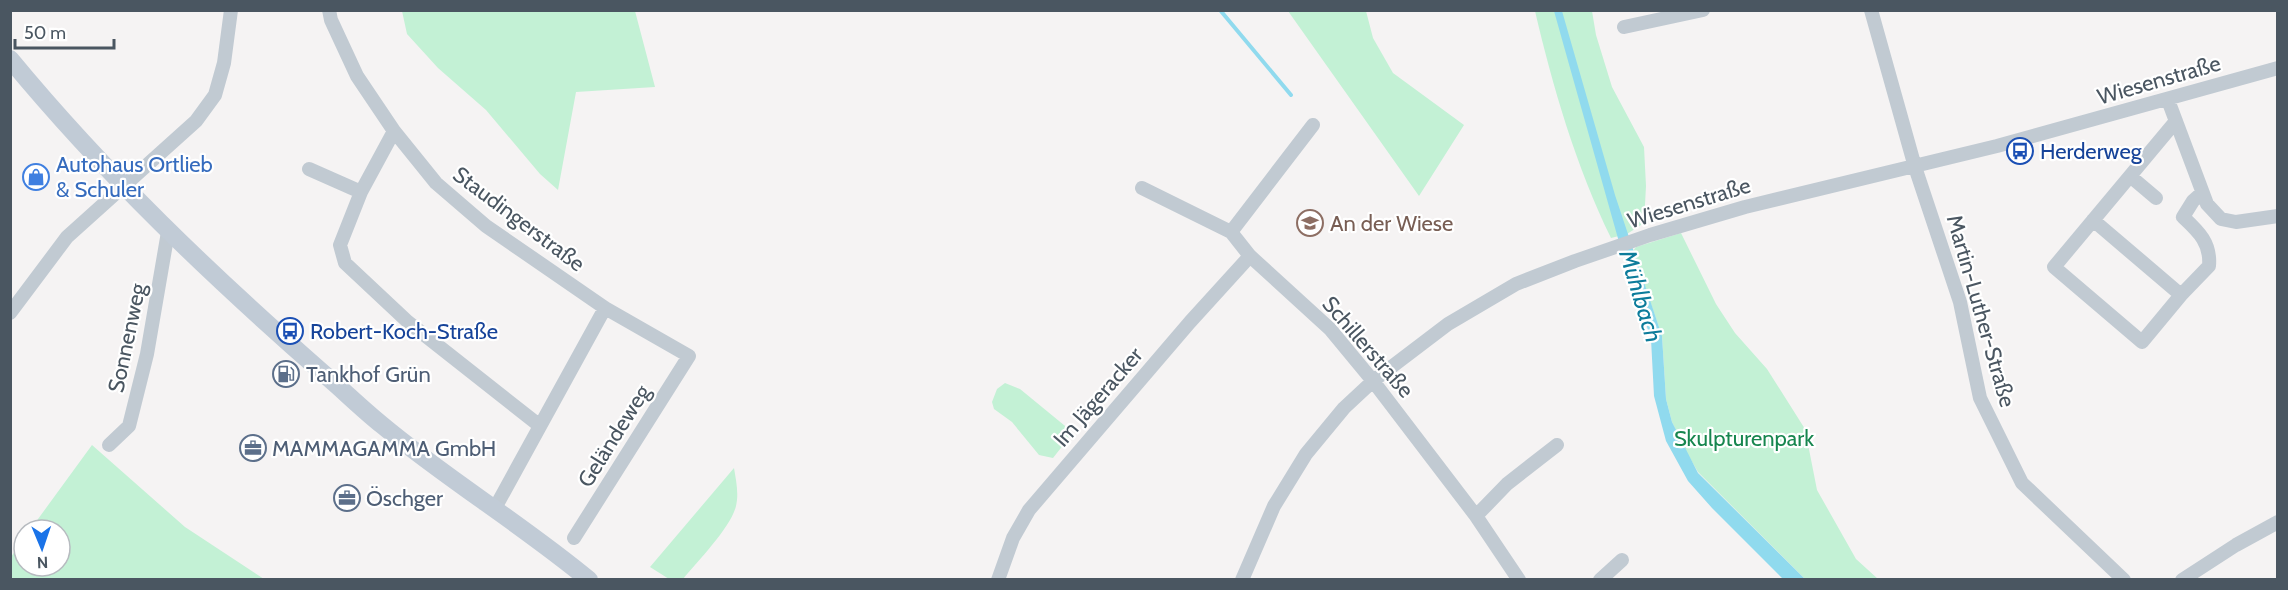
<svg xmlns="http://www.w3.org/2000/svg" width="2288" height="590" font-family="Cabin,sans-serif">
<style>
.green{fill:#c3f1d5}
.water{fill:#90daee}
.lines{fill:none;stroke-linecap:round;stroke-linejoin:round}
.stream{stroke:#90daee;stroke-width:4}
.minor{stroke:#c1cad2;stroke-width:14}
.secondary{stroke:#c1cbd6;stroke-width:18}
.labels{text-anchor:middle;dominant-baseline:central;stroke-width:4.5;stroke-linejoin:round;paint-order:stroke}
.street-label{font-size:22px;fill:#4a5661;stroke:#fff}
.transit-label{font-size:22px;fill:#164399;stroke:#fff;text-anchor:start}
.shop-label{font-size:22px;fill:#366cbe;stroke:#fff;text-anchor:start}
.education-label{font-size:22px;fill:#785e54;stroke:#fff;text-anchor:start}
.service-label{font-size:22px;fill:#4e5e75;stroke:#fff;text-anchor:start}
.park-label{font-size:22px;fill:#17864f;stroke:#fff}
.water-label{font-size:24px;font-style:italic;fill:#0c7c9b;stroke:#fff}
</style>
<rect width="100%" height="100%" fill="#f5f3f3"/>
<path class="green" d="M 402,11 L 635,11 L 655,87 L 576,92 L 558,190 L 540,174 L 486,110 L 438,68 L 407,34 Z
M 1288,11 L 1366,11 L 1373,38 L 1393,73 L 1464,125 L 1419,196 Z
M 1535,11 L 1592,11 L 1596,35 L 1612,87 L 1644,147 L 1646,186 L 1644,223 L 1627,234 L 1611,238 C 1576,166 1553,88 1535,11 Z
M 1681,233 L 1716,304 L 1735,333 L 1767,369 L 1805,429 L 1817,490 L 1856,559 L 1878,579 L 1805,579 L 1698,472 L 1687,453 L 1672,422 L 1666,399 L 1662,336 L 1633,251 L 1636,247 Z
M 1005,383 L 1020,389 L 1070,430 L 1068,439 L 1053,458 L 1039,455 L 1012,422 L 994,409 L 992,402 L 997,389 Z
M 92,445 L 185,527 L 264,579 L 11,579 L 11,557 L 24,538 L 24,566 L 60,566 L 60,530 L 30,530 Z
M 734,468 C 736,480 739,494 736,506 C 731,527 698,561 683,579 L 669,579 L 650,567 Z"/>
<path class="water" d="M 1554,11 L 1562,11 L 1615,195 L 1662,336 L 1666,399 L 1672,422 L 1698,473 L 1805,579 L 1783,579 L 1712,508 L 1688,481 L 1666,441 L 1654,396 L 1651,339 L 1619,242 Z"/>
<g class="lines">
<path class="stream" d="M 1220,10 L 1291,95"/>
<path class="minor" d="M 329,10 L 331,20 L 357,76 L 394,131 L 436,183 L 486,226 L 605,308 L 689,356 L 574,538
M 1871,10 L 1915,167 L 1960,302 L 1980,398 L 2022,483 L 2124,580
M 1624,27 L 1703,10
M 2168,100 L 2207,204 L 2221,219 L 2236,222 L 2278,216
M 2176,121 L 2054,267 L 2142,342 L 2181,295 L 2209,266 C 2211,243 2199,232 2183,217 L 2193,201 L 2202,193
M 394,131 L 361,192 L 340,245 L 345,263 L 408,322 L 540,426
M 309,169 L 361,192
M 2130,176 L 2156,198
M 1142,188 L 1231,232 L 1250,256 L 1330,329 L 1373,381 L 1476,516 L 1519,580
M 2093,220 L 2181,295
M 1231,232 L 1313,125
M 10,313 L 67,237 L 196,121 L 215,95 L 224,63 L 231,10
M 109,445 L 129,426 L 147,354 L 168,232
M 495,508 L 605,308
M 1476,516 L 1507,484 L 1557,445
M 998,580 L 1013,538 L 1029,510 L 1190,322 L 1250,256
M 1242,580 L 1274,506 L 1306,454 L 1344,408 L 1373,381 L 1448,324 L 1516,284 L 1575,261 L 1650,235 L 1745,207 L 1997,146 L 2278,68
M 1600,580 L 1622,560
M 2182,580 L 2236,545 L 2278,522"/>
<path class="secondary" d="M 10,59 C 105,174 212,276 324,374 C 344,391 362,409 382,425 C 448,480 523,525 589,580"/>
</g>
<defs>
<symbol id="bus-ring" viewBox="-11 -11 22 22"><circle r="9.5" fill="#fff" stroke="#1a4fb4" stroke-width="1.5"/><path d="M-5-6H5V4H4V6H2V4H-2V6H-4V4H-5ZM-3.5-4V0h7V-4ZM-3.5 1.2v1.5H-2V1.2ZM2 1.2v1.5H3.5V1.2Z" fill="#1a4fb4"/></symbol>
<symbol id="shop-ring" viewBox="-11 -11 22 22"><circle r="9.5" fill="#fff" stroke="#3f7fe0" stroke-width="1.5"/><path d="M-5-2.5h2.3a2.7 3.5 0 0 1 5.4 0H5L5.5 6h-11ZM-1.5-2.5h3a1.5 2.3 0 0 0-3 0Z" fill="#3f7fe0"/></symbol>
<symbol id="school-ring" viewBox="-11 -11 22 22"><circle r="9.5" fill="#fff" stroke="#8d6e63" stroke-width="1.5"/><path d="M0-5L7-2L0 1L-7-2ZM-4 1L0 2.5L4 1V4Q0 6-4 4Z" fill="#8d6e63"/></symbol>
<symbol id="fuel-ring" viewBox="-11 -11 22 22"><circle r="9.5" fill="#fff" stroke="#5c6f8a" stroke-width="1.5"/><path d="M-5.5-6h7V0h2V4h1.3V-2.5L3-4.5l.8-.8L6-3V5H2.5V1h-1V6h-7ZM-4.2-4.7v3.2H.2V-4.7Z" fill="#5c6f8a"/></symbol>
<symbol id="office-ring" viewBox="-11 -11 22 22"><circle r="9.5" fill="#fff" stroke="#5c6f8a" stroke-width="1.5"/><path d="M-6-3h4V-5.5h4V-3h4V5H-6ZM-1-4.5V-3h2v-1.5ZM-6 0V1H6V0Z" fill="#5c6f8a"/></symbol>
</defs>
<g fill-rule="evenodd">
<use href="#bus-ring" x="2005" y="136" width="30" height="30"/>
<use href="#shop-ring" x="21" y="162" width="30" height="30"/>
<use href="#school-ring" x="1295" y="208" width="30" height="30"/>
<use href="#bus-ring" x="275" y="316" width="30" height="30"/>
<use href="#fuel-ring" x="271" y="359" width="30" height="30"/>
<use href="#office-ring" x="238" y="433" width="30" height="30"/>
<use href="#office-ring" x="332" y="483" width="30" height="30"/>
</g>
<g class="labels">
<g class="street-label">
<text transform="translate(2159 80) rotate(-16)">Wiesenstraße</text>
<text transform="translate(1689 203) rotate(-17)">Wiesenstraße</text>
<text transform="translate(519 219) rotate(37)">Staudingerstraße</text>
<text transform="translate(1981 311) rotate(74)">Martin-Luther-Straße</text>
<text transform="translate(127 338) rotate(-78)">Sonnenweg</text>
<text transform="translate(1368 347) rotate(49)">Schillerstraße</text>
<text transform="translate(1098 397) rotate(-49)">Im Jägeracker</text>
<text transform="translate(614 436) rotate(-58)">Geländeweg</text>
</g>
<g class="transit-label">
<text x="2040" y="151">Herderweg</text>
<text x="310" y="331">Robert-Koch-Straße</text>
</g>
<g class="shop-label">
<text x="56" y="164">Autohaus Ortlieb<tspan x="56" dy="25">&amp; Schuler</tspan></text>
</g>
<g class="education-label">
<text x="1330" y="223">An der Wiese</text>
</g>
<g class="service-label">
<text x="306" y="374">Tankhof Grün</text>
<text x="272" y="448">MAMMAGAMMA GmbH</text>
<text x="366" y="498">Öschger</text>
</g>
<g class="park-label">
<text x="1744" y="438">Skulpturenpark</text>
</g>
<g class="water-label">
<text transform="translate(1641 296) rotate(73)">Mühlbach</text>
</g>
</g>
<rect width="2288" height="590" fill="none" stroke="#4a5661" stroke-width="24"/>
<g transform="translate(42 548) rotate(178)"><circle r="28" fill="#ffffff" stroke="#b7bbc0" stroke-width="1.5"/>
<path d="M0-4.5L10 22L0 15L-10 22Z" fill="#1a73e8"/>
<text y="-9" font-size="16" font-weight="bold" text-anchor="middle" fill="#4a5661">N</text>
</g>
<path d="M15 39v9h99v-9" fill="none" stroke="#4a5661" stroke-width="3"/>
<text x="24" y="39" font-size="18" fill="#4a5661" stroke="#ffffff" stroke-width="4.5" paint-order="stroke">50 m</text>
</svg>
